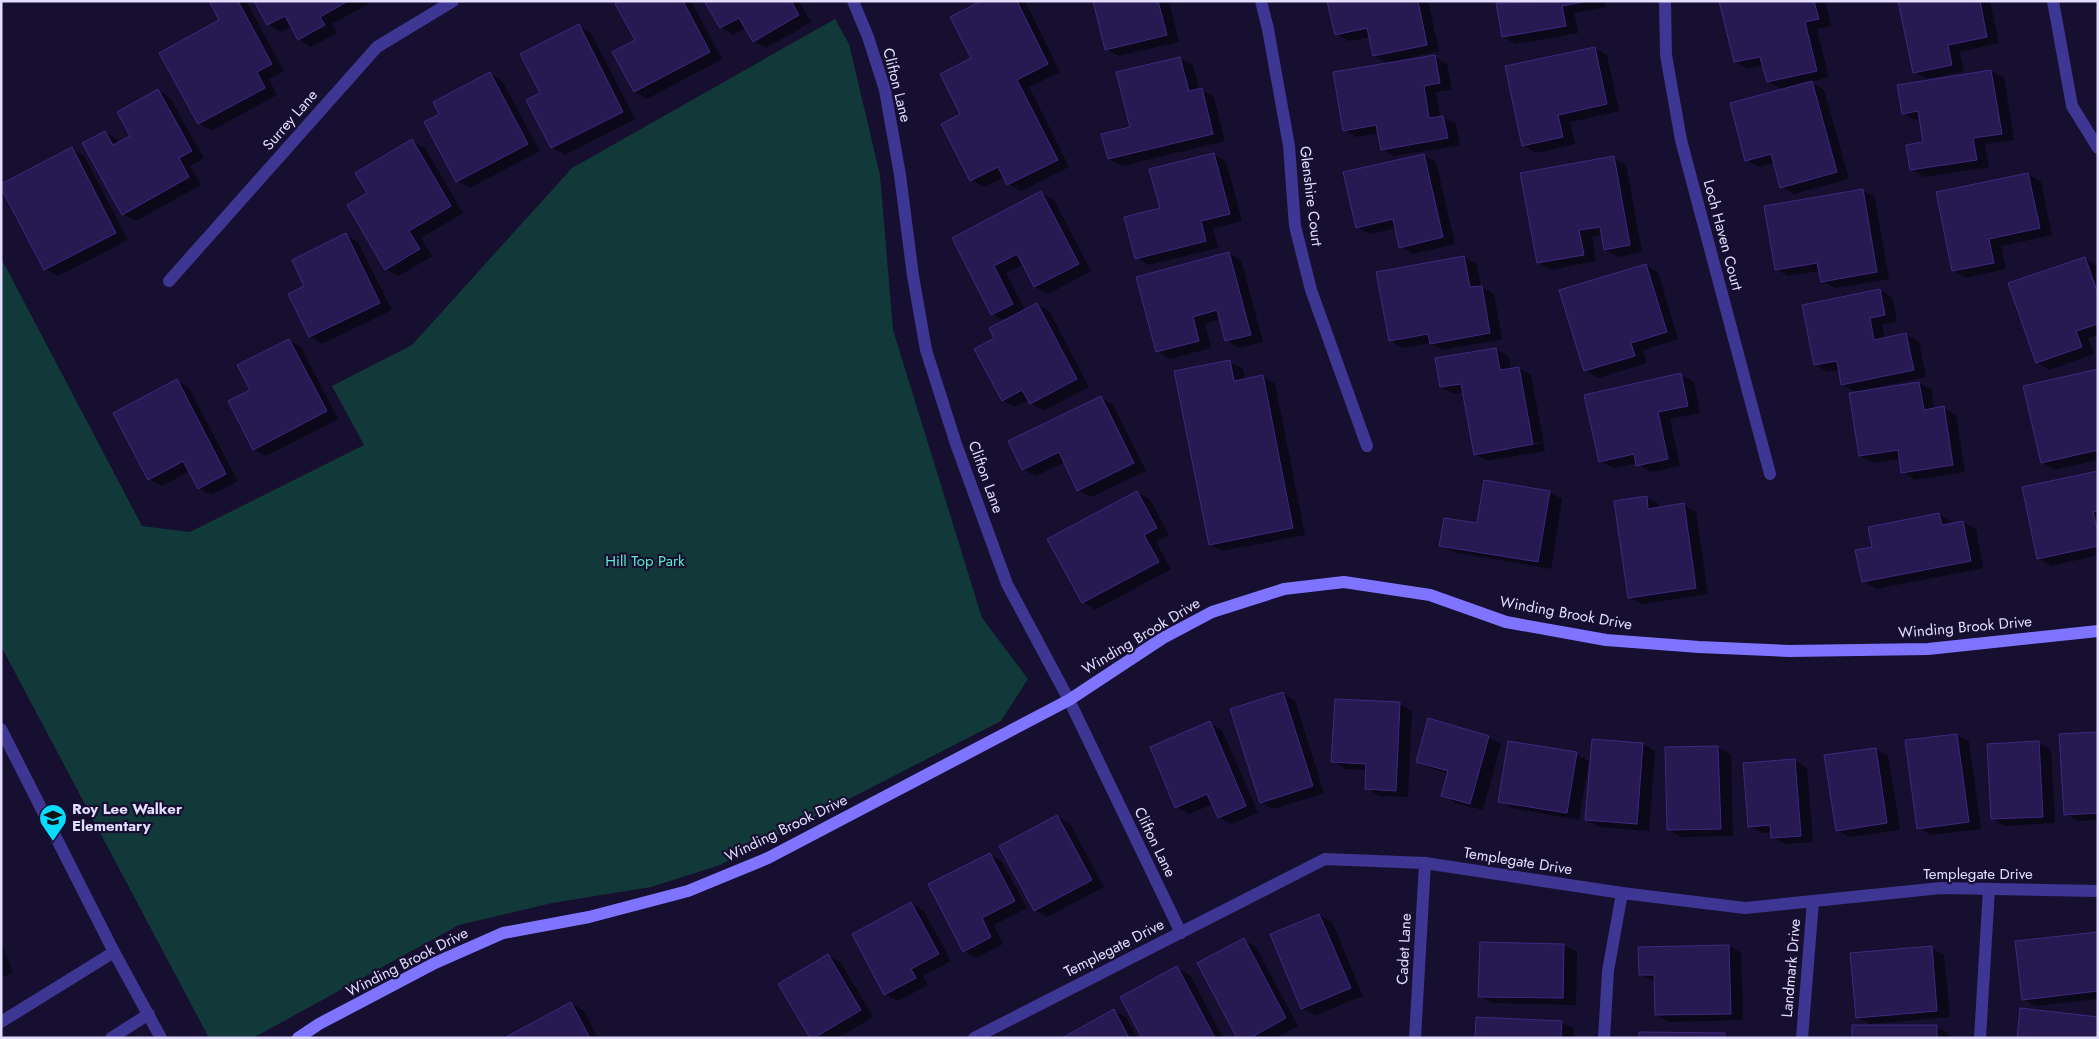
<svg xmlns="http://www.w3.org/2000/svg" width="2099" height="1039" font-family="Jost,sans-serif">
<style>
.green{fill:#11393a}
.shadow{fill:#0007;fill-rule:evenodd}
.building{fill:#271952;stroke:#3e2980}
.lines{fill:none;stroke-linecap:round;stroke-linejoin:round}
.lane{stroke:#3d3693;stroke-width:12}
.street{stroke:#3d3693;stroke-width:12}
.secondary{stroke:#7e74ff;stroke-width:12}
.labels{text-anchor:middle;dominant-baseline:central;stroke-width:4.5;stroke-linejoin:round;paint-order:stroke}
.street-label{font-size:15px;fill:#e3ddff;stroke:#160f2f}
.park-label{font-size:15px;fill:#5cedcf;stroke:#160f2f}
.poi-label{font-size:15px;font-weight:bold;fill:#e3ddff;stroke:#160f2f;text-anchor:start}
</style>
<rect width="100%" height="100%" fill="#160f2f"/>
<path class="green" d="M 835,19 L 849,44 L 880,175 L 893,330 L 982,618 L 1028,679 L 1001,721 L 720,865 L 651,887 L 552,903 L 459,925 L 253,1038 L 209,1038 L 1,646 L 1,258 L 142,526 L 190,532 L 364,445 L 332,386 L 412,345 L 572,168 Z"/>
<path class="shadow" d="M 210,1 L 246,1 L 284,71 L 269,79 L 277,95 L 211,131 L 199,123 L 221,20 Z
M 256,1 L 369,1 L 370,3 L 332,24 L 337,33 L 311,47 L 299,39 L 292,26 L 281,32 L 268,24 Z
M 624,1 L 691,1 L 722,59 L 647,99 L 635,92 L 637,41 Z
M 706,1 L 799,1 L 811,22 L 766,48 L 754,41 L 746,28 L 733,35 L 721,27 Z
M 983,1 L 1025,1 L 1060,72 L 1029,87 L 1069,167 L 1021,191 L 1008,184 L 1005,177 L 984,187 L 971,180 L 972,59 Z
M 1094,1 L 1171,1 L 1169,2 L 1179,42 L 1118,56 L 1106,49 Z
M 1329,1 L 1428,1 L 1439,51 L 1399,60 L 1399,62 L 1435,57 L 1447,64 L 1452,90 L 1436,92 L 1440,118 L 1443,117 L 1456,124 L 1460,145 L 1394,156 L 1382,149 L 1379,133 L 1357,137 L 1345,130 L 1389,64 L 1374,56 L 1370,37 L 1349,41 L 1336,34 Z
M 1503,1 L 1605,1 L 1606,7 L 1574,13 L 1578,33 L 1516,44 L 1503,37 L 1498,4 Z
M 1720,1 L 1825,1 L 1831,26 L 1817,29 L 1829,77 L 1811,82 L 1824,90 L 1849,179 L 1794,194 L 1781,187 L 1775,163 L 1759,167 L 1746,160 L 1783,90 L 1768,81 L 1764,65 L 1747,69 L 1735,62 Z
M 1899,1 L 1990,1 L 1999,43 L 1960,52 L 1964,71 L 1927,79 L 1914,72 Z
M 579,26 L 591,33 L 635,119 L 565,155 L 552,147 L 542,94 Z
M 1595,48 L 1607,55 L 1619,111 L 1570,122 L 1575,144 L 1536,153 L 1523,145 Z
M 1180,58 L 1193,65 L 1199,90 L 1202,90 L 1214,97 L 1225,141 L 1122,166 L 1109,159 Z
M 1991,71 L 2004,78 L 2014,140 L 1985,144 L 1989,167 L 1924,177 L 1911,169 L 1924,143 L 1920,119 L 1915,120 L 1903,113 Z
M 490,73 L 502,81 L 540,151 L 470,188 L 457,181 Z
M 158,90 L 170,98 L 204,158 L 190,166 L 201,185 L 136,221 L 123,214 L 105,132 L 117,140 L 119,143 L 132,136 Z
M 412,141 L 425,148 L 463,213 L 421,238 L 432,256 L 399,276 L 386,269 L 368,194 Z
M 72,149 L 84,156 L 128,240 L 58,276 L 45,269 Z
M 1213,154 L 1226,161 L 1242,221 L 1213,228 L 1218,248 L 1149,265 L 1136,258 L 1161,209 Z
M 1424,155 L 1436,162 L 1455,244 L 1413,254 L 1401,247 L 1396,228 L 1370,234 L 1357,227 Z
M 1613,157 L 1626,165 L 1642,252 L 1618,257 L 1605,250 L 1603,235 L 1592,237 L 1596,261 L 1550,270 L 1538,262 Z
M 2028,174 L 2041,182 L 2052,235 L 2001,246 L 2006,269 L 1966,278 L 1953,270 Z
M 1863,190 L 1875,198 L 1889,279 L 1835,288 L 1822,281 L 1820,271 L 1788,276 L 1776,269 Z
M 1041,193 L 1054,200 L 1091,271 L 1048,294 L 1035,287 L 1024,264 L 1006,273 L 1025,311 L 1037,304 L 1049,311 L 1089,387 L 1043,411 L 1031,403 L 1029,400 L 1015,407 L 1002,400 L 996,339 L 1005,321 L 992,314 L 953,238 Z
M 346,235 L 358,242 L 392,310 L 322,344 L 310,336 Z
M 1229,253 L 1241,260 L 1263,342 L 1239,348 L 1227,341 L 1221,319 L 1205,324 L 1211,348 L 1170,359 L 1157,351 Z
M 1464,257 L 1477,264 L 1481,287 L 1494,294 L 1502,339 L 1443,350 L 1430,343 L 1402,348 L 1390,340 L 1377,273 Z
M 2085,258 L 2098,267 L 2098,335 L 2088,338 L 2094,354 L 2049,370 L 2037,362 Z
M 1646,265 L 1658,272 L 1678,339 L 1643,350 L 1647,363 L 1598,378 L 1585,370 Z
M 1880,290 L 1892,297 L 1897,322 L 1882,325 L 1885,339 L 1906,335 L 1919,342 L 1926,377 L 1864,390 L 1864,392 L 1919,383 L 1932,390 L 1934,409 L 1943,408 L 1956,415 L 1965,472 L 1915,480 L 1903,472 L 1900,459 L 1873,463 L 1860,456 L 1857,393 L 1842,384 L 1839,370 L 1828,372 L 1815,365 Z
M 289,340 L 301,347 L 338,419 L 266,456 L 253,449 L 252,390 Z
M 1496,349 L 1508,356 L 1511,369 L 1519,368 L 1531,375 L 1545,451 L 1488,461 L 1475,454 L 1464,392 L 1454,394 L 1441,387 ZM 1539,442 L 1539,444 L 1484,454 L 1484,452 Z
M 1230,362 L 1243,369 L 1245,380 L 1263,376 L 1275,384 L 1305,535 L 1222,551 L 1210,544 Z
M 2098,370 L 2098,460 L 2054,470 L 2042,462 Z
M 1681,375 L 1694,382 L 1700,413 L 1670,419 L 1680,466 L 1650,472 L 1637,463 L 1613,468 L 1600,461 Z
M 177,381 L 189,388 L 238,481 L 211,495 L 199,488 L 190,471 L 162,486 L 149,479 ZM 188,457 L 189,459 L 154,478 L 154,475 Z
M 1101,398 L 1113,405 L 1146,471 L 1091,497 L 1078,490 L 1065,462 L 1036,476 L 1023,469 Z
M 2098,472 L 2098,555 L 2051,566 L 2038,558 Z
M 1137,492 L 1150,499 L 1169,535 L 1156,542 L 1171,569 L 1095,610 L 1083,602 Z
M 1549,492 L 1562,499 L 1551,569 L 1453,552 L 1441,545 L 1478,525 Z
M 1646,497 L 1659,504 L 1659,508 L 1683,505 L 1696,512 L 1708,594 L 1642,604 L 1629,597 Z
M 1939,514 L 1952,522 L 1952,524 L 1963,522 L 1976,529 L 1983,568 L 1876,589 L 1863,581 L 1873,548 Z
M 1283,693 L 1295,701 L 1324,793 L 1273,809 L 1261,802 Z
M 1400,704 L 1412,711 L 1408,797 L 1379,796 L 1366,788 L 1367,770 L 1345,769 L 1333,761 Z
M 1429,720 L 1489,737 L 1501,744 L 1483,810 L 1455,803 L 1443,795 L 1449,774 L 1430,768 L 1417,761 Z
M 1210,723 L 1222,730 L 1258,813 L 1231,824 L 1219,817 L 1213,804 L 1189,814 L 1176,807 Z
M 2098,733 L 2098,820 L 2078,821 L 2066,814 Z
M 1957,735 L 1969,742 L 1981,829 L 1931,835 L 1919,828 Z
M 2039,743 L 2051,750 L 2055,823 L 2005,826 L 1992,818 Z
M 1642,744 L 1655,751 L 1649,831 L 1599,827 L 1587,820 Z
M 1718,747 L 1731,754 L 1733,836 L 1681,837 L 1669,830 Z
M 1876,749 L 1888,756 L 1900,830 L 1849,837 L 1837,830 Z
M 1576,754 L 1589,761 L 1579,820 L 1512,808 L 1500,801 Z
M 1795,760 L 1807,768 L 1813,842 L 1785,844 L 1773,837 L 1772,832 L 1762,833 L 1749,826 Z
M 1057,816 L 1070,824 L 1104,887 L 1047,917 L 1035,910 Z
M 990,854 L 1002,862 L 1027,908 L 994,925 L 1003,944 L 976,958 L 964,951 Z
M 911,903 L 924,911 L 951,961 L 923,976 L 928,985 L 898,1001 L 885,994 Z
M 1319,915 L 1332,922 L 1363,996 L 1315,1015 L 1302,1008 Z
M 2098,933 L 2098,999 L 2036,1006 L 2023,999 Z
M 1244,940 L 1256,947 L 1298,1026 L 1275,1038 L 1238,1038 Z
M 1,942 L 13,972 L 1,978 Z
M 1564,945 L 1577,952 L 1576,1005 L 1492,1003 L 1480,996 Z
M 1729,946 L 1741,953 L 1743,1020 L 1669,1022 L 1656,1015 L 1655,982 L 1640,974 Z
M 1931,948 L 1944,955 L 1950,1017 L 1870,1024 L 1857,1017 Z
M 828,956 L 841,963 L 873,1017 L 838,1038 L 811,1038 Z
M 1177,968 L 1190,975 L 1223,1038 L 1143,1038 Z
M 571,1003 L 584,1011 L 598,1038 L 506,1038 Z
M 1114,1011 L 1127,1018 L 1137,1038 L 1064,1038 Z
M 1561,1022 L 1574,1029 L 1573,1038 L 1477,1038 Z
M 1937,1027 L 1949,1034 L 1949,1038 L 1854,1038 Z"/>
<path class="building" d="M 209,1 L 238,1 L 272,64 L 257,72 L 265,88 L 198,124 L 159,53 L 219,20 Z
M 254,1 L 348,1 L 320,17 L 325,25 L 298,40 L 285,16 L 267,25 Z
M 621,1 L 683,1 L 710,52 L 634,92 L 612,52 L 635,40 L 615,4 Z
M 704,1 L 791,1 L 799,15 L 753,42 L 739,18 L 720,28 Z
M 981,1 L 1017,1 L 1048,64 L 1017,80 L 1058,160 L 1007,185 L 998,167 L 970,181 L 941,124 L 960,114 L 940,74 L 971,58 L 950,17 Z
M 1093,1 L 1158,1 L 1167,35 L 1105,50 Z
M 1327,1 L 1418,1 L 1427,45 L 1373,56 L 1367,28 L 1335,35 Z
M 1588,1 L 1562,6 L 1566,26 L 1502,37 L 1496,3 Z
M 1719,1 L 1814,1 L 1819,19 L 1805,22 L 1817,71 L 1767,82 L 1760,57 L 1734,62 Z
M 1898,1 L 1980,1 L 1987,37 L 1948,45 L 1952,65 L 1913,73 Z
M 579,24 L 623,112 L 551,148 L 526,100 L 540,93 L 520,54 Z
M 1595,47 L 1607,104 L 1558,115 L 1563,137 L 1522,146 L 1505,66 Z
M 1435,55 L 1440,83 L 1424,86 L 1429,118 L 1443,116 L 1448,138 L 1381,150 L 1376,125 L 1343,131 L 1333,72 Z
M 1180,57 L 1189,91 L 1202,88 L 1213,134 L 1108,159 L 1101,134 L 1130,127 L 1116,72 Z
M 1991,70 L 2002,134 L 1973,138 L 1977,160 L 1910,170 L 1906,145 L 1923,142 L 1918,111 L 1902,114 L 1897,85 Z
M 490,72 L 528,144 L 456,182 L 424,122 L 439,114 L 433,102 Z
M 1812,81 L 1837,172 L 1780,188 L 1771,154 L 1745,161 L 1730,103 Z
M 158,89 L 192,151 L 179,158 L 189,177 L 122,215 L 82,143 L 105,131 L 113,145 L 130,136 L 117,112 Z
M 412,139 L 451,206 L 409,231 L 420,249 L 385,270 L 347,205 L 367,193 L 355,173 Z
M 72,147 L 116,233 L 44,270 L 1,188 L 1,184 Z
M 1214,153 L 1230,214 L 1201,221 L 1206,241 L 1135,259 L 1124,217 L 1160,208 L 1149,169 Z
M 1424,154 L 1443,237 L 1399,248 L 1393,219 L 1356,228 L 1343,172 Z
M 1614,156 L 1630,245 L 1604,250 L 1600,227 L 1579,230 L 1584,255 L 1537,263 L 1520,173 Z
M 2028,173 L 2040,228 L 1989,239 L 1994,263 L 1952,271 L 1936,192 Z
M 1863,189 L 1877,272 L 1821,282 L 1817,263 L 1775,270 L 1764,206 Z
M 1041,191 L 1079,264 L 1034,287 L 1017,254 L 994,266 L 1013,304 L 991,315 L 952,238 Z
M 346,233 L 380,303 L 309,337 L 288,294 L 304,286 L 292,260 Z
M 1229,252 L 1251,335 L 1225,341 L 1217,310 L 1193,317 L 1199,341 L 1156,352 L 1136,277 Z
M 1464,256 L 1470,287 L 1482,286 L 1490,333 L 1430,344 L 1428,334 L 1389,341 L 1376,272 Z
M 2085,257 L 2098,294 L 2098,324 L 2076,331 L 2082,347 L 2036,363 L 2008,283 Z
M 1646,264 L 1667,332 L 1631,343 L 1635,356 L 1584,371 L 1559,290 Z
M 1880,289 L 1885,315 L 1870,318 L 1874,340 L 1906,333 L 1914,370 L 1841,385 L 1837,361 L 1814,365 L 1802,305 Z
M 1037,303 L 1077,379 L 1030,404 L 1022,390 L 1002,401 L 974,349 L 994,338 L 989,328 Z
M 289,339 L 327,411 L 253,450 L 228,401 L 250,390 L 237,365 Z
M 1496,348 L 1500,370 L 1519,367 L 1533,444 L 1474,455 L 1461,384 L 1440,387 L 1435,358 Z
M 1230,360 L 1234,381 L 1263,375 L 1293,528 L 1209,545 L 1174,371 Z
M 2098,369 L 2098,450 L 2041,463 L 2023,386 Z
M 1681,373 L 1688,406 L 1658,412 L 1668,459 L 1636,466 L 1634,454 L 1599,462 L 1584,395 Z
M 177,379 L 226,474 L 198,489 L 183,461 L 148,480 L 113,413 Z
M 1919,382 L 1924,410 L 1944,406 L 1953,465 L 1901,473 L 1898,450 L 1859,456 L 1849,393 Z
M 1101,396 L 1134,463 L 1077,491 L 1059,452 L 1022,470 L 1008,441 Z
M 2098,471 L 2098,511 L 2093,512 L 2098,533 L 2098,546 L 2037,559 L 2022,487 Z
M 1484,480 L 1550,491 L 1538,562 L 1439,546 L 1444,518 L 1477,523 Z
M 1137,491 L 1157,528 L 1144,535 L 1159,562 L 1082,603 L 1047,539 Z
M 1647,496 L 1648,509 L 1684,503 L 1696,588 L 1628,598 L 1614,501 Z
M 1939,513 L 1942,525 L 1963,521 L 1971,561 L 1862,582 L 1855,550 L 1872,547 L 1868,527 Z
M 1283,692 L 1313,786 L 1260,803 L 1230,709 Z
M 1335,699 L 1400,702 L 1396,791 L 1365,789 L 1366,764 L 1331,762 Z
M 1428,718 L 1489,736 L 1470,804 L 1441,796 L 1448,771 L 1416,762 Z
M 1210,721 L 1246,806 L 1218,818 L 1207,794 L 1175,808 L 1150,747 Z
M 2098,732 L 2098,813 L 2064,815 L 2059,734 Z
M 1957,734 L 1969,822 L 1917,829 L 1905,740 Z
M 1592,739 L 1643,743 L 1637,824 L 1585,820 Z
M 1508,741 L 1577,752 L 1567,813 L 1498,802 Z
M 2039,741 L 2043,817 L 1991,819 L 1987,744 Z
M 1718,746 L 1721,829 L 1667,830 L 1665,747 Z
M 1876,748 L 1887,823 L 1836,831 L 1824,755 Z
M 1795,759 L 1801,836 L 1771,838 L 1770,825 L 1748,827 L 1743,763 Z
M 1057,815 L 1092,880 L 1034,911 L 999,846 Z
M 990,853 L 1015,901 L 982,918 L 991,937 L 963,952 L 928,884 Z
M 911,902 L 939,954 L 911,969 L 916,978 L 884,995 L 852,934 Z
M 1319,914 L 1351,988 L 1301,1009 L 1270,934 Z
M 2098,932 L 2098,991 L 2022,1000 L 2015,941 Z
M 1244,938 L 1286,1018 L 1250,1038 L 1237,1038 L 1197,963 Z
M 1480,942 L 1564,944 L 1563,998 L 1478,997 Z
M 1729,945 L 1731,1014 L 1655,1015 L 1654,975 L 1639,975 L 1638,947 Z
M 1932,946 L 1937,1011 L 1856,1018 L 1850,953 Z
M 828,954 L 861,1010 L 814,1038 L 810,1038 L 778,984 Z
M 1177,966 L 1215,1038 L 1142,1038 L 1120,997 Z
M 571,1002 L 590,1038 L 504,1038 Z
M 2020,1008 L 2098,1017 L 2098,1038 L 2017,1038 Z
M 1114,1009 L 1129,1038 L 1062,1038 Z
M 1476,1017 L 1562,1021 L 1561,1038 L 1475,1038 Z
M 1852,1025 L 1937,1025 L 1937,1038 L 1852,1038 Z
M 1639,1032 L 1725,1033 L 1725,1038 L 1639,1038 Z"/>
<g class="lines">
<path class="lane" d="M 1,729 L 114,952 L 161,1038
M 1,1022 L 114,952
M 111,1038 L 149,1014
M 1604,1038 L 1608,971 L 1622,893
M 1980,1038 L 1989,889"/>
<path class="street" d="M 853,1 L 868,37 L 885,90 L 900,175 L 913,276 L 926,350 L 956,444 L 1007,584 L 1069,700 L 1181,933
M 1261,1 L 1268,29 L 1289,146 L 1295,226 L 1311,290 L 1367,446
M 1665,1 L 1666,55 L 1681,140 L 1770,474
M 2053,1 L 2072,106 L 2098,148
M 169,281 L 377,47 L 453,1
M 974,1038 L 1325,859 L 1425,863 L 1622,893 L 1745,908 L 1941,888 L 2098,891
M 1415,1038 L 1425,863
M 1802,1038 L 1813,901"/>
<path class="secondary" d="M 298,1038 L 319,1024 L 435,963 L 503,933 L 589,917 L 688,891 L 768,858 L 1069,700 L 1163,638 L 1212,612 L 1284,589 L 1344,582 L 1430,595 L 1506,622 L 1606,640 L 1699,647 L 1789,651 L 1928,649 L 2098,631"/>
</g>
<defs>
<symbol id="school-pin" viewBox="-11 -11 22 30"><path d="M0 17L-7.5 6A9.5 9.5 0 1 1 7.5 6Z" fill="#09dbff" stroke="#160f2f"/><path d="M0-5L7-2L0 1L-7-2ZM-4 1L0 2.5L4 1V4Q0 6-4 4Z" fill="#111"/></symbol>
</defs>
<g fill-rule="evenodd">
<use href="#school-pin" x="37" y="802" width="32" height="43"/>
</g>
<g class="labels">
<g class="street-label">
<text transform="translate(897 85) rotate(76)">Clifton Lane</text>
<text transform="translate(290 120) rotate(-49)">Surrey Lane</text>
<text transform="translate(1311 196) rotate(83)">Glenshire Court</text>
<text transform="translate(1723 235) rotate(75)">Loch Haven Court</text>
<text transform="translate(986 477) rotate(70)">Clifton Lane</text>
<text transform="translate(1566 613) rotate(10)">Winding Brook Drive</text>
<text transform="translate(1965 627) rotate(-5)">Winding Brook Drive</text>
<text transform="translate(1141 636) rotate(-31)">Winding Brook Drive</text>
<text transform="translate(786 828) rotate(-26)">Winding Brook Drive</text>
<text transform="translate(1155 842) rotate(64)">Clifton Lane</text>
<text transform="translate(1518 861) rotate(9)">Templegate Drive</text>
<text x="1978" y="874">Templegate Drive</text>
<text transform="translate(1114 948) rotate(-27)">Templegate Drive</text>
<text transform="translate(1404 949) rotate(-87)">Cadet Lane</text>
<text transform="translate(407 962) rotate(-27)">Winding Brook Drive</text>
<text transform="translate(1791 968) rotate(-85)">Landmark Drive</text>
</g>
<g class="park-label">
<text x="645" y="561">Hill Top Park</text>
</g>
<g class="poi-label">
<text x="72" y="809">Roy Lee Walker<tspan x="72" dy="17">Elementary</tspan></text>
</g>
</g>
<rect width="2099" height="1039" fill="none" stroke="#e3ddff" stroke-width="5"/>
</svg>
